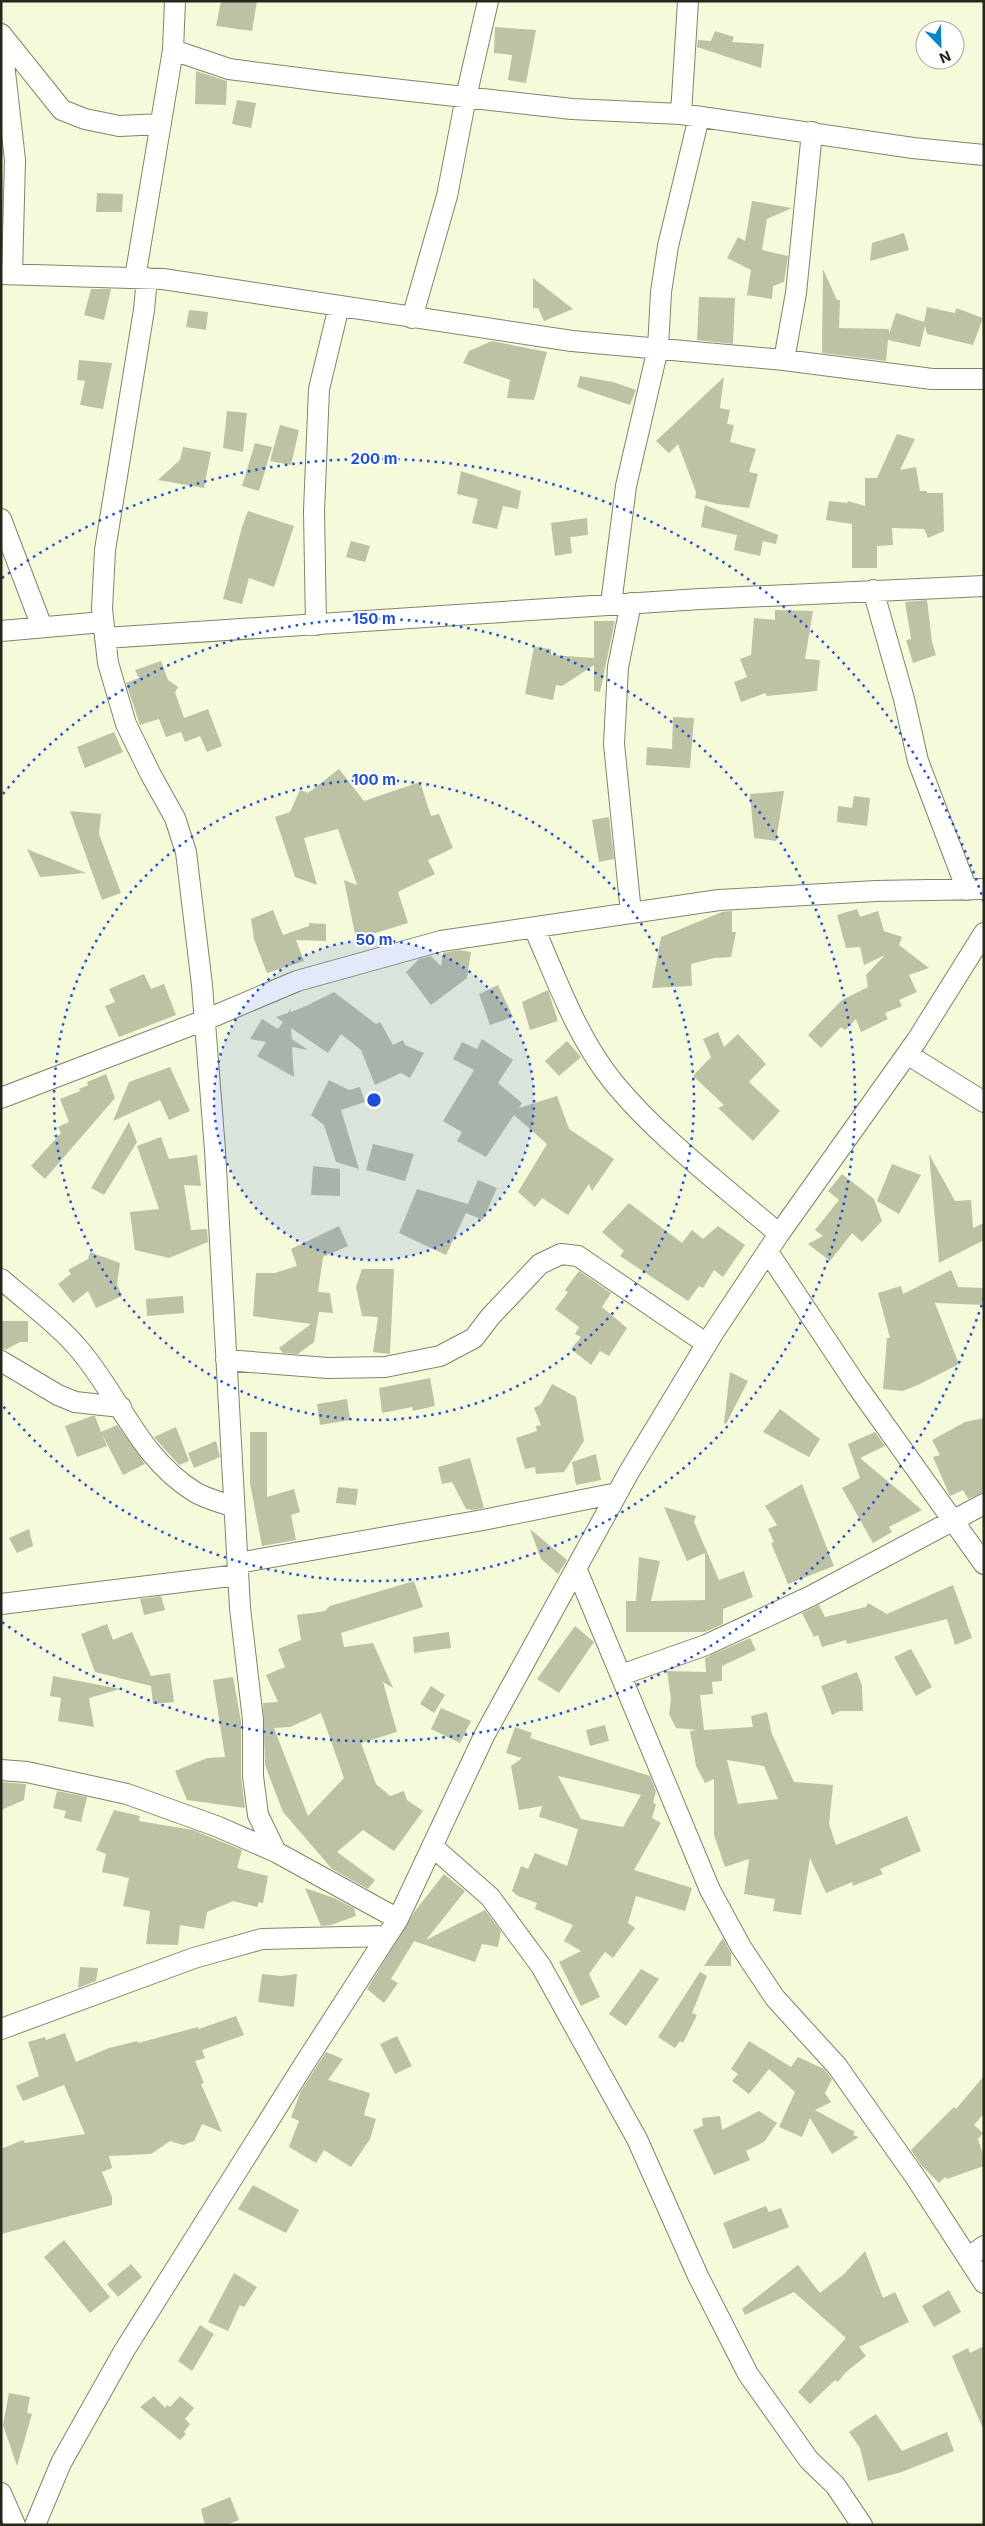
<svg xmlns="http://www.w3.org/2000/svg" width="985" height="2526" font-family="Inter,sans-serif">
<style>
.building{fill:#bec2a4;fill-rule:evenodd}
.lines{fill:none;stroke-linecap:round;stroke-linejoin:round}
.minor-casing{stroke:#808568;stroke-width:22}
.minor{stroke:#fff;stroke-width:20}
.ring{fill:none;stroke:#1d4ed8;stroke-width:2.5;stroke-dasharray:2.5 5}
.centre{fill:#1d4ed8;stroke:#fff;stroke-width:2.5}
.ring-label{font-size:15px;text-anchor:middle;font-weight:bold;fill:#1d4ed8;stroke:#fff;stroke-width:4;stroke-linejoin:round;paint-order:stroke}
</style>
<rect width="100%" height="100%" fill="#f5fadb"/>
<path class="building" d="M 221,1 L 257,1 L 252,31 L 216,26 Z
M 495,27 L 536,30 L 526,83 L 508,80 L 512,55 L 494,53 Z
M 715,31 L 734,37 L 732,42 L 764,44 L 761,68 L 697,47 L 698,40 L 711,41 Z
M 196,71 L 227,81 L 226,105 L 195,104 Z
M 237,100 L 256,103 L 251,128 L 232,124 Z
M 97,193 L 123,194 L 122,212 L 96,212 Z
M 752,201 L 792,208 L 767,219 L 762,250 L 788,256 L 784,282 L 773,286 L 772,299 L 747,295 L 751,270 L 727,258 L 738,237 L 745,241 Z
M 904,233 L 909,250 L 870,261 L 872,243 Z
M 823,269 L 837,300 L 840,300 L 839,328 L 889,329 L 889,334 L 896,313 L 924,322 L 927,307 L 955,313 L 956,308 L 983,318 L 973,345 L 927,334 L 925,326 L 920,347 L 888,340 L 886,361 L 822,353 Z
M 533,278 L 573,309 L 544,321 L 538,308 L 533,308 Z
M 91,289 L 111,289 L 104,320 L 84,315 Z
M 699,297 L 735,298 L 733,344 L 697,340 Z
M 189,310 L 208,312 L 206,330 L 186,327 Z
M 492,341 L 547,352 L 534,400 L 507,398 L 510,380 L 463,363 L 469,351 Z
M 79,360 L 112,363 L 103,409 L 80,405 L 85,381 L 77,380 Z
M 580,376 L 613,382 L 636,390 L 630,405 L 577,387 Z
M 724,377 L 720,408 L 730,410 L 727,424 L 734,425 L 730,442 L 756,449 L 749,472 L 758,474 L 749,508 L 718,504 L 695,498 L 696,492 L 678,444 L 669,453 L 656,441 Z
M 227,411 L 247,413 L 243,452 L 223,448 Z
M 280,425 L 299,430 L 291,465 L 270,461 Z
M 897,434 L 915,439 L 900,470 L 916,467 L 920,491 L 927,491 L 927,493 L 943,493 L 944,531 L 928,538 L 924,529 L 892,528 L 893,545 L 877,546 L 877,568 L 852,568 L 852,524 L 826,520 L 829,501 L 847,503 L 848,501 L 865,506 L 865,478 L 877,478 Z
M 255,443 L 272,447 L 259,491 L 242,486 Z
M 183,447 L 211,452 L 204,488 L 158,480 L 180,460 Z
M 461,471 L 521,491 L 518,509 L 503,506 L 497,529 L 472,523 L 478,499 L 457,494 Z
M 705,505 L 778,535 L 776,544 L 763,541 L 760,556 L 734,550 L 737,535 L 701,527 Z
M 248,511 L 294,526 L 274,587 L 249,578 L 242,604 L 223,599 L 242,527 Z
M 587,518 L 588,535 L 570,537 L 572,553 L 555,556 L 551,523 Z
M 351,541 L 370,546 L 365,562 L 346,557 Z
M 927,600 L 932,642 L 936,655 L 913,663 L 906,640 L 911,639 L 905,602 Z
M 775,610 L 813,611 L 805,659 L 820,660 L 817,691 L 767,696 L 765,693 L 741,702 L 734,682 L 747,677 L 740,659 L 751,655 L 754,618 L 775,620 Z
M 594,621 L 615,621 L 600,692 L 594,691 L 594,665 L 562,686 L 556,685 L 553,700 L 525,694 L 534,647 L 551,649 L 551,655 L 594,658 Z
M 161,661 L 168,680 L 178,687 L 175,692 L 184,718 L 208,709 L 222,746 L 207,752 L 200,736 L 185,742 L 181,732 L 166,737 L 159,719 L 140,725 L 126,683 L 139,678 L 135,670 Z
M 673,717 L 694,718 L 690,768 L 646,765 L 647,747 L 672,749 Z
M 114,732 L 123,752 L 85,768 L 77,747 Z
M 339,769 L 364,801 L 420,782 L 431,816 L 439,814 L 453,848 L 428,860 L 435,874 L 398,892 L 408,923 L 356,939 L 344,880 L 357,885 L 338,829 L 304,838 L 317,885 L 295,877 L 275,817 L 290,812 L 300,790 L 308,793 Z
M 784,791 L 776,841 L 754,838 L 750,794 Z
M 854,796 L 870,798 L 867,826 L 837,822 L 838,806 L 852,808 Z
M 70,811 L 101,814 L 99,834 L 121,893 L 102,900 Z
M 609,817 L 614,859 L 599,862 L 592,820 Z
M 27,849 L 86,873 L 40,877 Z
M 857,909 L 860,917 L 878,911 L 884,931 L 902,937 L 899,945 L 929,968 L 909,975 L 917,992 L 899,1000 L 902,1006 L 885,1013 L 888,1019 L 861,1032 L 856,1019 L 845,1030 L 841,1027 L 821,1048 L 808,1035 L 842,1000 L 868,987 L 866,975 L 885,955 L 864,965 L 860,947 L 846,948 L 837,915 Z
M 273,910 L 283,935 L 309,926 L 309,923 L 326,924 L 326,941 L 296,940 L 304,961 L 267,973 L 254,939 L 251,919 Z
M 732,911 L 732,932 L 736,932 L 731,957 L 714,958 L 691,964 L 692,986 L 652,988 L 661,937 L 722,912 Z
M 459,950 L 471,952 L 467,978 L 431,1005 L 406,972 L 419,959 L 431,956 L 441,966 L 443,953 Z
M 144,974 L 151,989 L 164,984 L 176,1015 L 119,1037 L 105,1006 L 115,1002 L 109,989 Z
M 498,985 L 513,1017 L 490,1025 L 479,994 Z
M 548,990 L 558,1021 L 530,1030 L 522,1002 Z
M 334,992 L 376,1024 L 380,1022 L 393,1045 L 403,1040 L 405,1045 L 424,1053 L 410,1078 L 401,1073 L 375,1085 L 361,1050 L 341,1034 L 328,1053 L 291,1028 L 292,1039 L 308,1050 L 292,1047 L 294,1077 L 257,1056 L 266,1042 L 250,1039 L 262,1019 L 278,1029 L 283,1022 L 276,1017 L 288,1013 L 290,1009 L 291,1012 L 306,1006 Z
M 718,1032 L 724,1047 L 738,1034 L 766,1064 L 749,1082 L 780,1111 L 753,1141 L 718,1108 L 724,1105 L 693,1076 L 711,1057 L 703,1039 Z
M 482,1039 L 513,1060 L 498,1083 L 522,1103 L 519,1108 L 557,1096 L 569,1129 L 614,1159 L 592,1191 L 589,1184 L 568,1215 L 542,1198 L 535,1207 L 518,1192 L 547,1144 L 514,1115 L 486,1157 L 457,1141 L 462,1132 L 443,1121 L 474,1070 L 453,1059 L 462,1042 L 477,1049 Z
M 567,1041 L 581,1057 L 559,1076 L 545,1061 Z
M 170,1067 L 190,1111 L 169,1120 L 160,1100 L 113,1121 L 129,1082 Z
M 106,1074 L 115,1098 L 45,1179 L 31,1166 L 61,1133 L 58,1127 L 69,1122 L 60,1099 L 80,1091 L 79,1089 L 88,1085 L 87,1082 Z
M 329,1080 L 349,1090 L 360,1087 L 365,1102 L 341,1110 L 359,1169 L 336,1162 L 324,1125 L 311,1115 Z
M 129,1122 L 137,1142 L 104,1195 L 91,1188 Z
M 161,1137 L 169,1159 L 197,1155 L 201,1186 L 184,1185 L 191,1230 L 207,1229 L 208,1242 L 169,1258 L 135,1250 L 130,1212 L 159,1209 L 137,1146 Z
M 373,1144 L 414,1154 L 405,1181 L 366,1170 Z
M 929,1154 L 955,1201 L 971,1200 L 973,1228 L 984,1223 L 984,1240 L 939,1263 Z
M 892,1164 L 921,1175 L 899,1214 L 877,1201 Z
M 313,1166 L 340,1169 L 340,1196 L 311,1195 Z
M 842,1174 L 874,1199 L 882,1221 L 862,1242 L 852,1233 L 830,1261 L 808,1244 L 823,1236 L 815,1230 L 839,1200 L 828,1191 Z
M 478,1180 L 497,1188 L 483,1220 L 466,1213 L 446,1255 L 399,1233 L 417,1189 L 468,1204 Z
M 629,1203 L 682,1243 L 692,1230 L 703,1239 L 718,1226 L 745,1245 L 723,1277 L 714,1270 L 703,1288 L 699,1286 L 688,1301 L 620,1256 L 624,1251 L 602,1232 Z
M 339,1226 L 348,1246 L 323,1257 L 318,1292 L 330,1293 L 333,1313 L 319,1312 L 314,1342 L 298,1354 L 283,1353 L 279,1348 L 311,1324 L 253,1316 L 256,1273 L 275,1273 L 297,1266 L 291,1249 Z
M 90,1252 L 120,1263 L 117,1284 L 122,1296 L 96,1308 L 88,1291 L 73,1303 L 58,1284 L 71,1274 L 68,1270 L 88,1259 Z
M 362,1269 L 394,1269 L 390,1354 L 373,1352 L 378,1317 L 362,1316 L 356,1287 Z
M 951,1270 L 958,1287 L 984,1288 L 984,1305 L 935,1303 L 959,1364 L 918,1385 L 902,1391 L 883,1389 L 887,1338 L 890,1338 L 878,1293 L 901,1286 L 903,1294 Z
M 579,1271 L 611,1293 L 602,1307 L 627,1328 L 609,1356 L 600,1351 L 591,1365 L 571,1349 L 581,1337 L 575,1334 L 579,1327 L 555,1309 L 568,1292 L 565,1290 Z
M 183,1296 L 184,1313 L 147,1316 L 146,1299 Z
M 1,1321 L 28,1321 L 28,1342 L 20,1342 L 5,1350 L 1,1349 Z
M 730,1372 L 748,1381 L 726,1424 L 724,1423 Z
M 430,1378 L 435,1406 L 413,1411 L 412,1407 L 382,1413 L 379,1388 Z
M 552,1384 L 576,1397 L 584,1441 L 564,1472 L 536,1474 L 535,1467 L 525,1469 L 516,1438 L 537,1431 L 536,1426 L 541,1425 L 534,1408 L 541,1404 Z
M 347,1399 L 350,1420 L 320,1425 L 317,1404 Z
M 780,1409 L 820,1439 L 809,1457 L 763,1432 Z
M 92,1416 L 95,1416 L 101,1432 L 117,1425 L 145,1464 L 123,1475 L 102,1434 L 107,1446 L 77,1457 L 65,1426 Z
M 984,1418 L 984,1492 L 968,1499 L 963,1490 L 950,1496 L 933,1457 L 940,1455 L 932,1440 L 965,1422 Z
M 176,1427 L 189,1461 L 179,1465 L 154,1437 Z
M 250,1432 L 267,1432 L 267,1497 L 294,1489 L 300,1512 L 291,1515 L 296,1540 L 262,1546 L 250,1483 Z
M 875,1432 L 885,1446 L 860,1458 L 922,1510 L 889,1527 L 892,1532 L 873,1543 L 842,1488 L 860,1478 L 848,1444 Z
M 216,1441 L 220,1457 L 194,1468 L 188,1453 Z
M 596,1454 L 601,1480 L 576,1485 L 572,1462 Z
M 470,1458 L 484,1508 L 474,1510 L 466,1509 L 452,1482 L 442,1484 L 438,1467 Z
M 802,1484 L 834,1566 L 788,1584 L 771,1543 L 774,1542 L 768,1529 L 777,1525 L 765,1506 Z
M 338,1487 L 358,1489 L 356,1505 L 336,1503 Z
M 664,1507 L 696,1516 L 694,1522 L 719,1580 L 744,1571 L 753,1597 L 723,1609 L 723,1624 L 705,1632 L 626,1632 L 626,1601 L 636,1601 L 639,1557 L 660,1561 L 651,1601 L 705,1600 L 705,1553 L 687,1561 Z
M 29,1529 L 33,1546 L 17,1553 L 9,1538 Z
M 530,1529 L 567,1560 L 558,1574 L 541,1559 Z
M 414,1581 L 423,1607 L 341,1633 L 344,1647 L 373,1643 L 393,1688 L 383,1682 L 397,1732 L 361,1743 L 376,1784 L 390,1796 L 404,1791 L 407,1800 L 423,1811 L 394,1851 L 363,1830 L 337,1852 L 375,1880 L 368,1889 L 332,1869 L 283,1812 L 265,1765 L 263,1703 L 278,1702 L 266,1675 L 285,1667 L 278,1649 L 301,1640 L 297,1615 L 325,1611 L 330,1606 ZM 321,1713 L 344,1778 L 308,1816 L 274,1728 L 290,1727 Z
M 953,1585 L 972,1638 L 955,1645 L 947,1619 L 847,1644 L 846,1640 L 822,1647 L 818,1635 L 814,1637 L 802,1613 L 819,1605 L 825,1617 L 866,1607 L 868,1603 L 887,1614 Z
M 161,1596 L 165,1610 L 144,1615 L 140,1599 Z
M 107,1624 L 113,1640 L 132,1632 L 151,1676 L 170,1673 L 174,1702 L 153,1704 L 151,1686 L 95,1672 L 81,1634 Z
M 575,1626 L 594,1642 L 559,1693 L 537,1679 Z
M 449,1632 L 451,1648 L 414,1653 L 413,1637 Z
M 750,1638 L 756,1650 L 722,1666 L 722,1681 L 712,1682 L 713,1694 L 700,1695 L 704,1730 L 753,1727 L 751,1716 L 767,1712 L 772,1734 L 794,1782 L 833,1785 L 829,1824 L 836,1845 L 907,1816 L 921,1851 L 880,1869 L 883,1874 L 853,1886 L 852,1882 L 826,1893 L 810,1858 L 801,1915 L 773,1911 L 775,1899 L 744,1894 L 749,1859 L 725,1867 L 714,1835 L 714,1779 L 705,1783 L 696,1766 L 690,1731 L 697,1730 L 676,1728 L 669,1714 L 671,1699 L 667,1671 L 706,1672 L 705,1658 ZM 727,1760 L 764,1766 L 778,1799 L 738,1804 Z
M 911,1649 L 932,1687 L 916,1696 L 894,1657 Z
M 857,1672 L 862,1686 L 863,1711 L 840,1711 L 832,1715 L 821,1686 Z
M 53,1676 L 120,1689 L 89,1698 L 94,1727 L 58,1721 L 61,1698 L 50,1696 Z
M 233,1677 L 241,1721 L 241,1776 L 245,1808 L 187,1800 L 175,1771 L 207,1758 L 225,1757 L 213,1680 Z
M 431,1686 L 445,1695 L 434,1713 L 420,1704 Z
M 441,1708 L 471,1721 L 460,1743 L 431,1729 Z
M 605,1725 L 609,1741 L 590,1746 L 586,1730 Z
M 515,1727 L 532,1733 L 530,1738 L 650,1776 L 656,1791 L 653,1803 L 656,1804 L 652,1818 L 661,1823 L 634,1870 L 692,1888 L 685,1911 L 636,1896 L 628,1923 L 635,1928 L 613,1958 L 605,1952 L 589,1974 L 600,1997 L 581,2006 L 559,1962 L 581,1951 L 564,1941 L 573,1925 L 535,1909 L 537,1903 L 518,1896 L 512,1891 L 521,1866 L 528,1869 L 535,1853 L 567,1866 L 578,1829 L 539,1817 L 542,1806 L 519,1810 L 511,1766 L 522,1758 L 506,1753 ZM 558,1776 L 641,1795 L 623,1827 L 581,1819 Z
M 1,1782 L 26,1784 L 24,1800 L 1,1810 Z
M 57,1791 L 87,1797 L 81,1822 L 64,1818 L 66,1811 L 53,1808 Z
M 114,1810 L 140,1816 L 139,1821 L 193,1830 L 242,1850 L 237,1868 L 268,1876 L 263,1903 L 259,1902 L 257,1907 L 233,1901 L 207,1912 L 204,1929 L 180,1925 L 178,1945 L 146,1944 L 150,1911 L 123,1906 L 129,1878 L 102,1872 L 106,1854 L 96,1850 Z
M 444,1874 L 465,1891 L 426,1940 L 485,1910 L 501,1931 L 498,1947 L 482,1944 L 475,1962 L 414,1941 L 391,1979 L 398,1983 L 384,2003 L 367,1989 L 415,1911 Z
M 305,1888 L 334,1898 L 354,1908 L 356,1916 L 331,1925 L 321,1926 Z
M 723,1938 L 731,1953 L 731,1966 L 704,1966 Z
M 80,1967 L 98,1968 L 96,1981 L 78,1988 Z
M 641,1969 L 659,1979 L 626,2026 L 609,2014 Z
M 700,1972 L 707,1976 L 692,2013 L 697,2015 L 683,2043 L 680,2041 L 675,2048 L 658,2037 Z
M 262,1974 L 281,1976 L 297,1974 L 294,2007 L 258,2002 Z
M 236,2016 L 244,2035 L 202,2050 L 205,2058 L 195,2061 L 204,2083 L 201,2084 L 222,2132 L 202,2124 L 194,2141 L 183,2145 L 170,2141 L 151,2154 L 109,2156 L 112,2168 L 102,2172 L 112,2197 L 112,2205 L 1,2234 L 1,2149 L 23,2140 L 25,2143 L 85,2134 L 64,2085 L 23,2101 L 16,2086 L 39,2076 L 28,2042 L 45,2037 L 46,2040 L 65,2033 L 76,2062 L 109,2048 L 137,2041 L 138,2043 L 198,2027 L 199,2029 Z
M 397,2036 L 412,2066 L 395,2074 L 380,2044 Z
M 749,2041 L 791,2067 L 798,2057 L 824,2069 L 832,2079 L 825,2093 L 831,2102 L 815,2110 L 855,2132 L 853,2135 L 859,2137 L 832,2154 L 810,2118 L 802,2137 L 779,2127 L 795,2092 L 769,2069 L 749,2094 L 732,2081 L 738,2074 L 731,2069 Z
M 326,2052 L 343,2059 L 328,2080 L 370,2093 L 364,2115 L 376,2119 L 370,2139 L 351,2167 L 324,2150 L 316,2163 L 289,2147 L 299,2121 L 291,2117 L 301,2091 Z
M 984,2076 L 984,2113 L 974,2125 L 983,2133 L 978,2139 L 984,2157 L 984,2166 L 947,2179 L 945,2177 L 939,2183 L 922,2166 L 911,2150 L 954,2107 L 956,2109 Z
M 759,2111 L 777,2123 L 764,2142 L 746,2151 L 750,2160 L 714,2175 L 693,2130 L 703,2126 L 702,2118 L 720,2116 L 722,2130 Z
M 253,2185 L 299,2210 L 286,2233 L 238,2209 Z
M 766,2206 L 769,2212 L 781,2208 L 789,2227 L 733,2249 L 723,2223 Z
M 64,2240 L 110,2297 L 90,2313 L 44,2257 Z
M 865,2251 L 883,2298 L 895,2292 L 909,2322 L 859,2347 L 866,2356 L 845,2373 L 838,2382 L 835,2380 L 810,2404 L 798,2392 L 846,2338 L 794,2292 L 745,2315 L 742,2309 L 798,2265 L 820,2293 L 844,2274 Z
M 131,2264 L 142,2277 L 118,2297 L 107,2284 Z
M 234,2273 L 257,2287 L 244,2307 L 240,2305 L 228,2331 L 208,2322 Z
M 949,2290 L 961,2312 L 934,2327 L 922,2306 Z
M 200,2325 L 214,2334 L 192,2371 L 178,2361 Z
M 984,2346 L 984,2431 L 952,2356 L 968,2348 L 970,2353 Z
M 9,2393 L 30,2397 L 27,2413 L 32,2414 L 17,2466 L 3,2425 Z
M 154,2396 L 165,2408 L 167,2405 L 170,2407 L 180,2396 L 194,2408 L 185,2419 L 190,2424 L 184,2432 L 186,2434 L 180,2440 L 140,2407 Z
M 876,2414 L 902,2451 L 947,2432 L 954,2451 L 902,2472 L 868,2481 L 860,2448 L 849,2432 Z
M 230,2497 L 239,2520 L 226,2525 L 205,2525 L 201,2509 Z"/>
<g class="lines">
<defs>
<path id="minor" d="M 1,34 L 62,110 L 85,119 L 119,126 L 161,124
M 1,37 L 15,160 L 12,274
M 173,50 L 229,69 L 330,82 L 572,109 L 681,114 L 913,148 L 984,155
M 681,114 L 688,1
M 1,274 L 163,279 L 572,341 L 784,360 L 932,379 L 984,379
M 135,278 L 173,50 L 175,1
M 147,278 L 144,310 L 105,550 L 102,609 L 108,663 L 126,724 L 151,775 L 175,818 L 186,852 L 202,985 L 215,1150 L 240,1608 L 253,1720 L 253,1776 L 258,1815 L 276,1852
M 412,318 L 447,196 L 466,97 L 488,1
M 784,360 L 796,293 L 812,132
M 1,519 L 42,627
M 873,590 L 904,699 L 918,761 L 967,890
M 631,603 L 618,667 L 614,744 L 631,913
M 611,604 L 626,486 L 658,348 L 661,292 L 668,246 L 699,117
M 316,625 L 314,511 L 319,389 L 339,306
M 1,631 L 103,622
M 105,638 L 700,599 L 984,586
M 534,928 C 557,980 577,1038 614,1083 C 661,1140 724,1186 779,1234
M 907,1054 L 984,1102
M 1,1098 L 205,1020 L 297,981 L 441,941 L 719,900 L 876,891 L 984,889
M 768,1252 L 857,1386 L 984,1564
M 1,1279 C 26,1301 57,1323 78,1348 C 119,1395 139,1458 195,1492 C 206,1499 221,1502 234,1507
M 226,1360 L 328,1368 L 385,1367 L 440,1356 L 474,1338 L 490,1317 L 540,1264 L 561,1254 L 578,1256 L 707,1344
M 1,1361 L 58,1395 L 75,1402 L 121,1407
M 238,1563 L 483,1520 L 617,1493
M 576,1568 L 710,1890 L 741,1947 L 775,1998 L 837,2066 L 916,2178 L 984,2283
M 1,1604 L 238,1575
M 621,1675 L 706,1645 L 811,1596 L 984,1504
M 1,1770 L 27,1772 L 127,1794 L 216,1826 L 276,1852 L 398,1919
M 432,1846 L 490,1897 L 541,1966 L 637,2139 L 698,2276 L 748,2374 L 809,2460 L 835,2485 L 862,2525
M 1,2029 L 194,1958 L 262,1939 L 387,1936
M 968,2258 L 984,2246
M 1,2493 L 15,2525
M 35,2525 L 61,2463 L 124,2351 L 303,2066 L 398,1919 L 484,1736 L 629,1472 L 712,1335 L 779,1234 L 917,1040 L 984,933"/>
</defs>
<use href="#minor" class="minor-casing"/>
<use href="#minor" class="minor"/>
</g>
<circle cx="374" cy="1100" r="160" fill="#1d4ed8" fill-opacity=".12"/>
<g class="ring">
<circle cx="374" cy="1100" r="160"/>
<circle cx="374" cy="1100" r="320"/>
<path d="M3 794A481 481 0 1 1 3 1406"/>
<path d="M984 1298A641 641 0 0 1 2 1622M2 578A641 641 0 0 1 984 902"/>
</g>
<circle cx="374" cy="1100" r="8" class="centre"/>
<g class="ring-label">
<text x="374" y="464">200 m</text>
<text x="374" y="624">150 m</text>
<text x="374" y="785">100 m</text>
<text x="374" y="945">50 m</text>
</g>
<rect width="985" height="2526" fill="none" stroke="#25271b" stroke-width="5"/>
<g transform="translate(940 45) rotate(157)"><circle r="24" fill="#ffffff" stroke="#a8a9a4"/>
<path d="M0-4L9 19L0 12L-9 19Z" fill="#0683cb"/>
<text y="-8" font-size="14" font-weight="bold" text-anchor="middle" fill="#25271b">N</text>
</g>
</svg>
